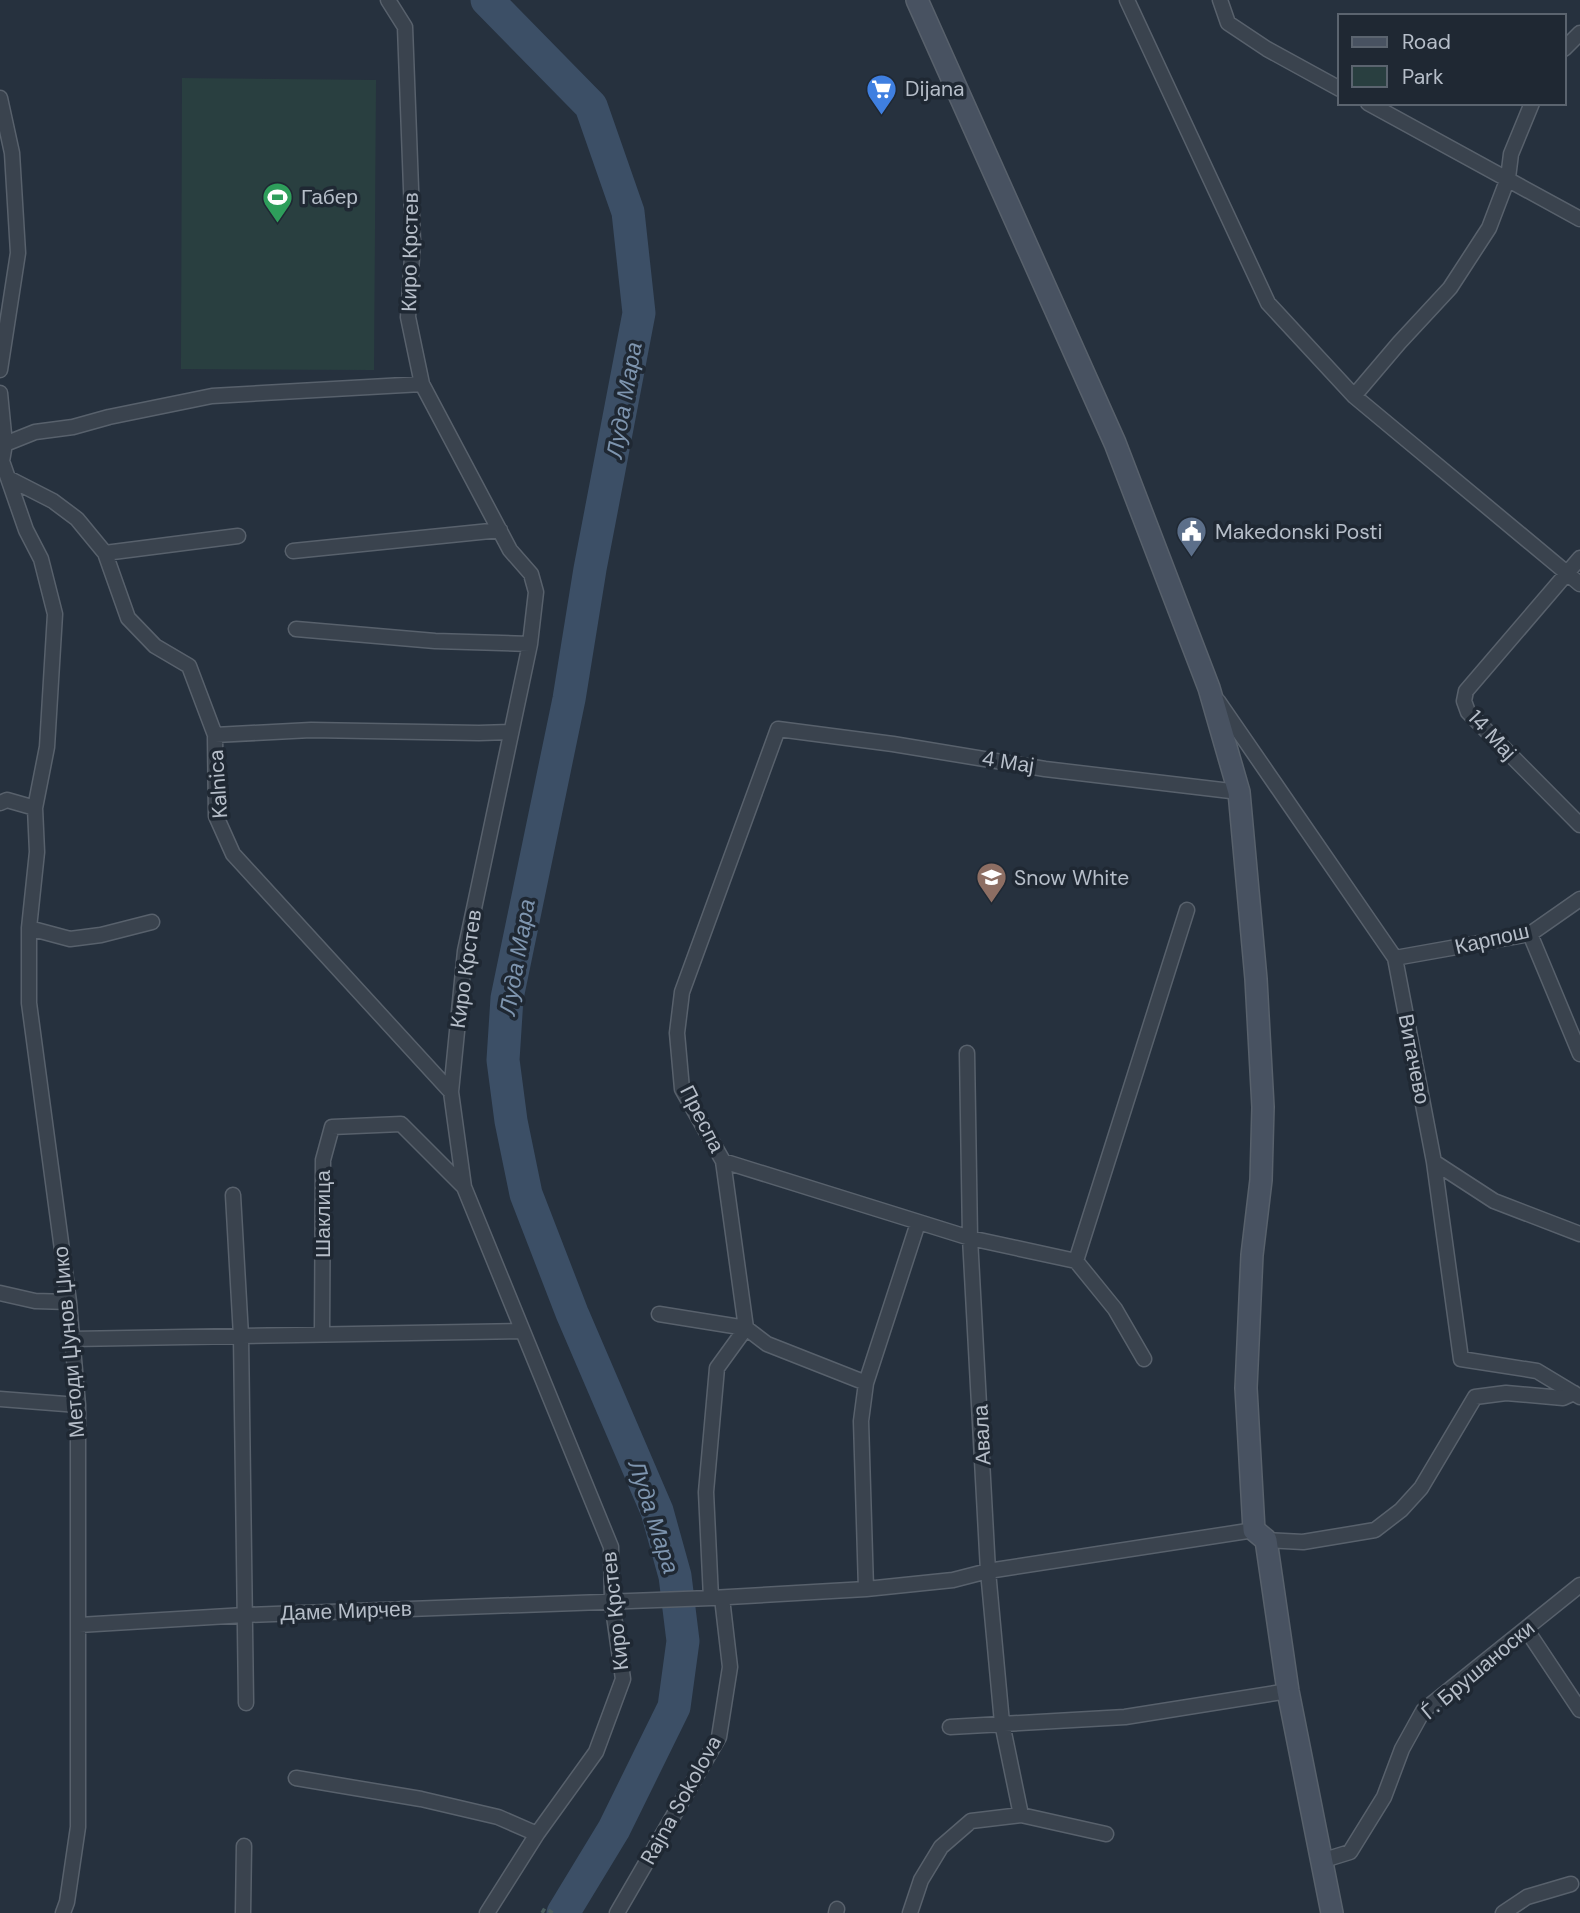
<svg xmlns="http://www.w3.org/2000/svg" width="1580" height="1913" font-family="'DM Sans',sans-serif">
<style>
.green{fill:#293f40}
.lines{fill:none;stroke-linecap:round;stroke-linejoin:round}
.river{stroke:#3c4f66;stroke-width:33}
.street-casing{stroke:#58616c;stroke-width:17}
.secondary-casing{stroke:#58616c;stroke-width:24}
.path{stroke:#485c5e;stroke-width:3.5;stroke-dasharray:5 5;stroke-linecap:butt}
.street{stroke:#3a434e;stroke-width:14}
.secondary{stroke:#485261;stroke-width:21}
.labels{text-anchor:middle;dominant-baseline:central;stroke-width:7;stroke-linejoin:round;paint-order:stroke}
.poi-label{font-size:21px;fill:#b6bec9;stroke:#1f2833;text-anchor:start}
.street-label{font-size:21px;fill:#b6bec9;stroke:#1f2833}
.water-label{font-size:23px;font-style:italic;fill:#7e95af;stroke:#1f2833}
</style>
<rect width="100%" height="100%" fill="#26313e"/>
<path class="green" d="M 182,78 L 376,80 L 374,370 L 181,369 Z"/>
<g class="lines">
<path class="river" d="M 487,0 L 591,106 L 628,212 L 639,313 L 590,569 L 569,699 L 507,998 L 503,1060 L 511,1121 L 526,1194 L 572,1313 L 657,1511 L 675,1576 L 683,1641 L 674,1707 L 614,1829 L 563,1913"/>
<defs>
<path id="street" d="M 388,0 L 405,27 L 413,242 L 408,317 L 422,384 L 510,550 L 531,574 L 536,592 L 530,644 L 465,951 L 451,1092 L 464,1187 L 611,1547 L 612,1602 L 623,1679 L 596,1752 L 537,1834 L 487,1913
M 1127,0 L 1268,303 L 1354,396 L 1580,584
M 1220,0 L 1228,23 L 1267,49 L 1340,89
M 1564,49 L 1580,33
M 0,98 L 12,153 L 18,253 L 0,370
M 1368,103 L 1580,219
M 0,393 L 5,444
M 1354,396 L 1399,343 L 1450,288 L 1489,228 L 1508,178 L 1511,154 L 1532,103
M 8,478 L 53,501 L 77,519 L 105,553 L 128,618 L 155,646 L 189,666 L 215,735 L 216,816 L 233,854 L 451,1092
M 293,551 L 500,530
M 105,553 L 238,536
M 1580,558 L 1466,691 L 1464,701 L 1468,712 L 1580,825
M 296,629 L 435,641 L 530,644
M 1218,701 L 1395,958 L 1434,1162 L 1461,1359 L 1537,1371 L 1580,1397
M 215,735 L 311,730 L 479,733 L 511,732
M 0,803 L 7,800 L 35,808
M 29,928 L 70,939 L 101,935 L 152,922
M 1530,934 L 1580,1054
M 1395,958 L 1530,934 L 1580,899
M 967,1053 L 970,1238 L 988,1571 L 1002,1723 L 1021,1815
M 723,1161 L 970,1238 L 1076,1261 L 1115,1309 L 1144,1359
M 1434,1162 L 1494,1201 L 1580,1234
M 233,1195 L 241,1336 L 246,1703
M 1076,1261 L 1187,910
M 0,1293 L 35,1301 L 69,1302
M 659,1314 L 746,1328 L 767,1344 L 866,1383
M 322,1334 L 323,1160 L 332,1127 L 401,1124 L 464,1187
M 72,1339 L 522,1331
M 0,1399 L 78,1405
M 1266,1540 L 1303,1542 L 1375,1530 L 1401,1510 L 1421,1488 L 1475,1397 L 1506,1393 L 1563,1398 L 1574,1393
M 866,1589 L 861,1421 L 866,1383 L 918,1223
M 711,1598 L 706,1492 L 717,1368 L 746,1328 L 723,1161 L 682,1089 L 677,1033 L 682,992 L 778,729 L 893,744 L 1045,769 L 1239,792
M 79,1625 L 245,1615 L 711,1598 L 866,1589 L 953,1580 L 988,1571 L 1254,1530
M 1526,1629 L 1580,1710
M 950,1727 L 1125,1717 L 1288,1691
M 296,1778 L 421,1799 L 498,1817 L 537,1834
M 1321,1861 L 1350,1852 L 1384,1797 L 1402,1749 L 1423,1711 L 1580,1585
M 63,1913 L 67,1902 L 78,1827 L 78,1405 L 69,1302 L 29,1003 L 29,928 L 37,852 L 35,808 L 47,747 L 55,614 L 41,559 L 26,530 L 2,461 L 5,444 L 35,432 L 73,427 L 109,417 L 212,396 L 422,384
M 243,1913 L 244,1846
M 617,1913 L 719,1737 L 730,1667 L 722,1598
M 836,1913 L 837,1909
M 910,1913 L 921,1880 L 941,1847 L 971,1821 L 1021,1815 L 1106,1834
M 1503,1913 L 1527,1897 L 1571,1884"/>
<path id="secondary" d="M 917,0 L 1115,443 L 1209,688 L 1239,792 L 1256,979 L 1263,1107 L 1261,1180 L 1252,1255 L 1246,1388 L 1254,1530 L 1266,1540 L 1288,1691 L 1332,1913"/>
</defs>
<use href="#street" class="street-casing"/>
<use href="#secondary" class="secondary-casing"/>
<path class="path" d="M 542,1913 L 545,1908 L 553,1913"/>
<use href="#street" class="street"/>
<use href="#secondary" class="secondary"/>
</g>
<defs>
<symbol id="supermarket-pin" viewBox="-11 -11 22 30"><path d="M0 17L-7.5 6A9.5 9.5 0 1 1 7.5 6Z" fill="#3f7fe0" stroke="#1f2833"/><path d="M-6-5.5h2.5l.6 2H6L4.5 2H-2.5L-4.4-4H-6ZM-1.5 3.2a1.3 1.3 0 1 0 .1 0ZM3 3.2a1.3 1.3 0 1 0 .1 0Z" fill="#fff"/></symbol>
<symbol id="stadium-pin" viewBox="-11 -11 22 30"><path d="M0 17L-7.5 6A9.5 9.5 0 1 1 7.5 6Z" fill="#2e9e5b" stroke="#1f2833"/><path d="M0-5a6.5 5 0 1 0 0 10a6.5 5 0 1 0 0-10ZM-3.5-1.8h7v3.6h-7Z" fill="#fff"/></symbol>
<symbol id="civic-pin" viewBox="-11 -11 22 30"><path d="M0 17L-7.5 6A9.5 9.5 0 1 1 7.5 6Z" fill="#5c6f8a" stroke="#1f2833"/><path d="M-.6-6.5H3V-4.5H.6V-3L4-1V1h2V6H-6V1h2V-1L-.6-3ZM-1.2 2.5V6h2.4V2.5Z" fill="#fff"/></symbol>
<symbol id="school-pin" viewBox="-11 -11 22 30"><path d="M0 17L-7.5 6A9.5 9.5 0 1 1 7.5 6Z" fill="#8d6e63" stroke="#1f2833"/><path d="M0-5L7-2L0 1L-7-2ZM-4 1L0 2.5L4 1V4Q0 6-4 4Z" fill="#fff"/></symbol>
</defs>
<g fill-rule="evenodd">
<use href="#supermarket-pin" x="864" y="72" width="35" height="47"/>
<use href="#stadium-pin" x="260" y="180" width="35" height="47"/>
<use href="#civic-pin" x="1174" y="514" width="35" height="47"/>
<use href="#school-pin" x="974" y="860" width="35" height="47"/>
</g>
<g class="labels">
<g class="poi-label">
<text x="905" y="89">Dijana</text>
<text x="301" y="197">Габер</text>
<text x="1215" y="532">Makedonski Posti</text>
<text x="1014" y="878">Snow White</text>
</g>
<g class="street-label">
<text transform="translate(410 252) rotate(-89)">Киро Крстев</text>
<text transform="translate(1492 735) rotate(47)">14 Мај</text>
<text transform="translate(1008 762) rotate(9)">4 Мај</text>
<text transform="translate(218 784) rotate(-94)">Kalnica</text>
<text transform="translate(1492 939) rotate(-13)">Карпош</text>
<text transform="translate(466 969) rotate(-82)">Киро Крстев</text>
<text transform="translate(1414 1059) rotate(79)">Витачево</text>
<text transform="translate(702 1119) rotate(63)">Преспа</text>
<text transform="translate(323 1214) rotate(-90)">Шаклица</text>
<text transform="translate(69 1342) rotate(-95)">Методи Џунов Џико</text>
<text transform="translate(982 1435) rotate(-93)">Авала</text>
<text transform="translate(346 1611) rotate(-2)">Даме Мирчев</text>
<text transform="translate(615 1611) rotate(-96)">Киро Крстев</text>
<text transform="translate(1478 1670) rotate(-40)">Ѓ. Брушаноски</text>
<text transform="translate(681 1800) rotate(-61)">Rajna Sokolova</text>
</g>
<g class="water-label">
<text transform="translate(624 400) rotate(-80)">Луда Мара</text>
<text transform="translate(517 957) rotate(-80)">Луда Мара</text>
<text transform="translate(654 1517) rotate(72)">Луда Мара</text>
</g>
</g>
<rect x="1338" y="14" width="228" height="91" fill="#1f2833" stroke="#5b646f" stroke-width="2"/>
<rect x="1352" y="37" width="35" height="10" fill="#485261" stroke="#5b646f" stroke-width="2"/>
<text x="1402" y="49" font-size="21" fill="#b6bec9">Road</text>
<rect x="1352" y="66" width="35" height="21" fill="#293f40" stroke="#5b646f" stroke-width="2"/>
<text x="1402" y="84" font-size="21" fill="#b6bec9">Park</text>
</svg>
